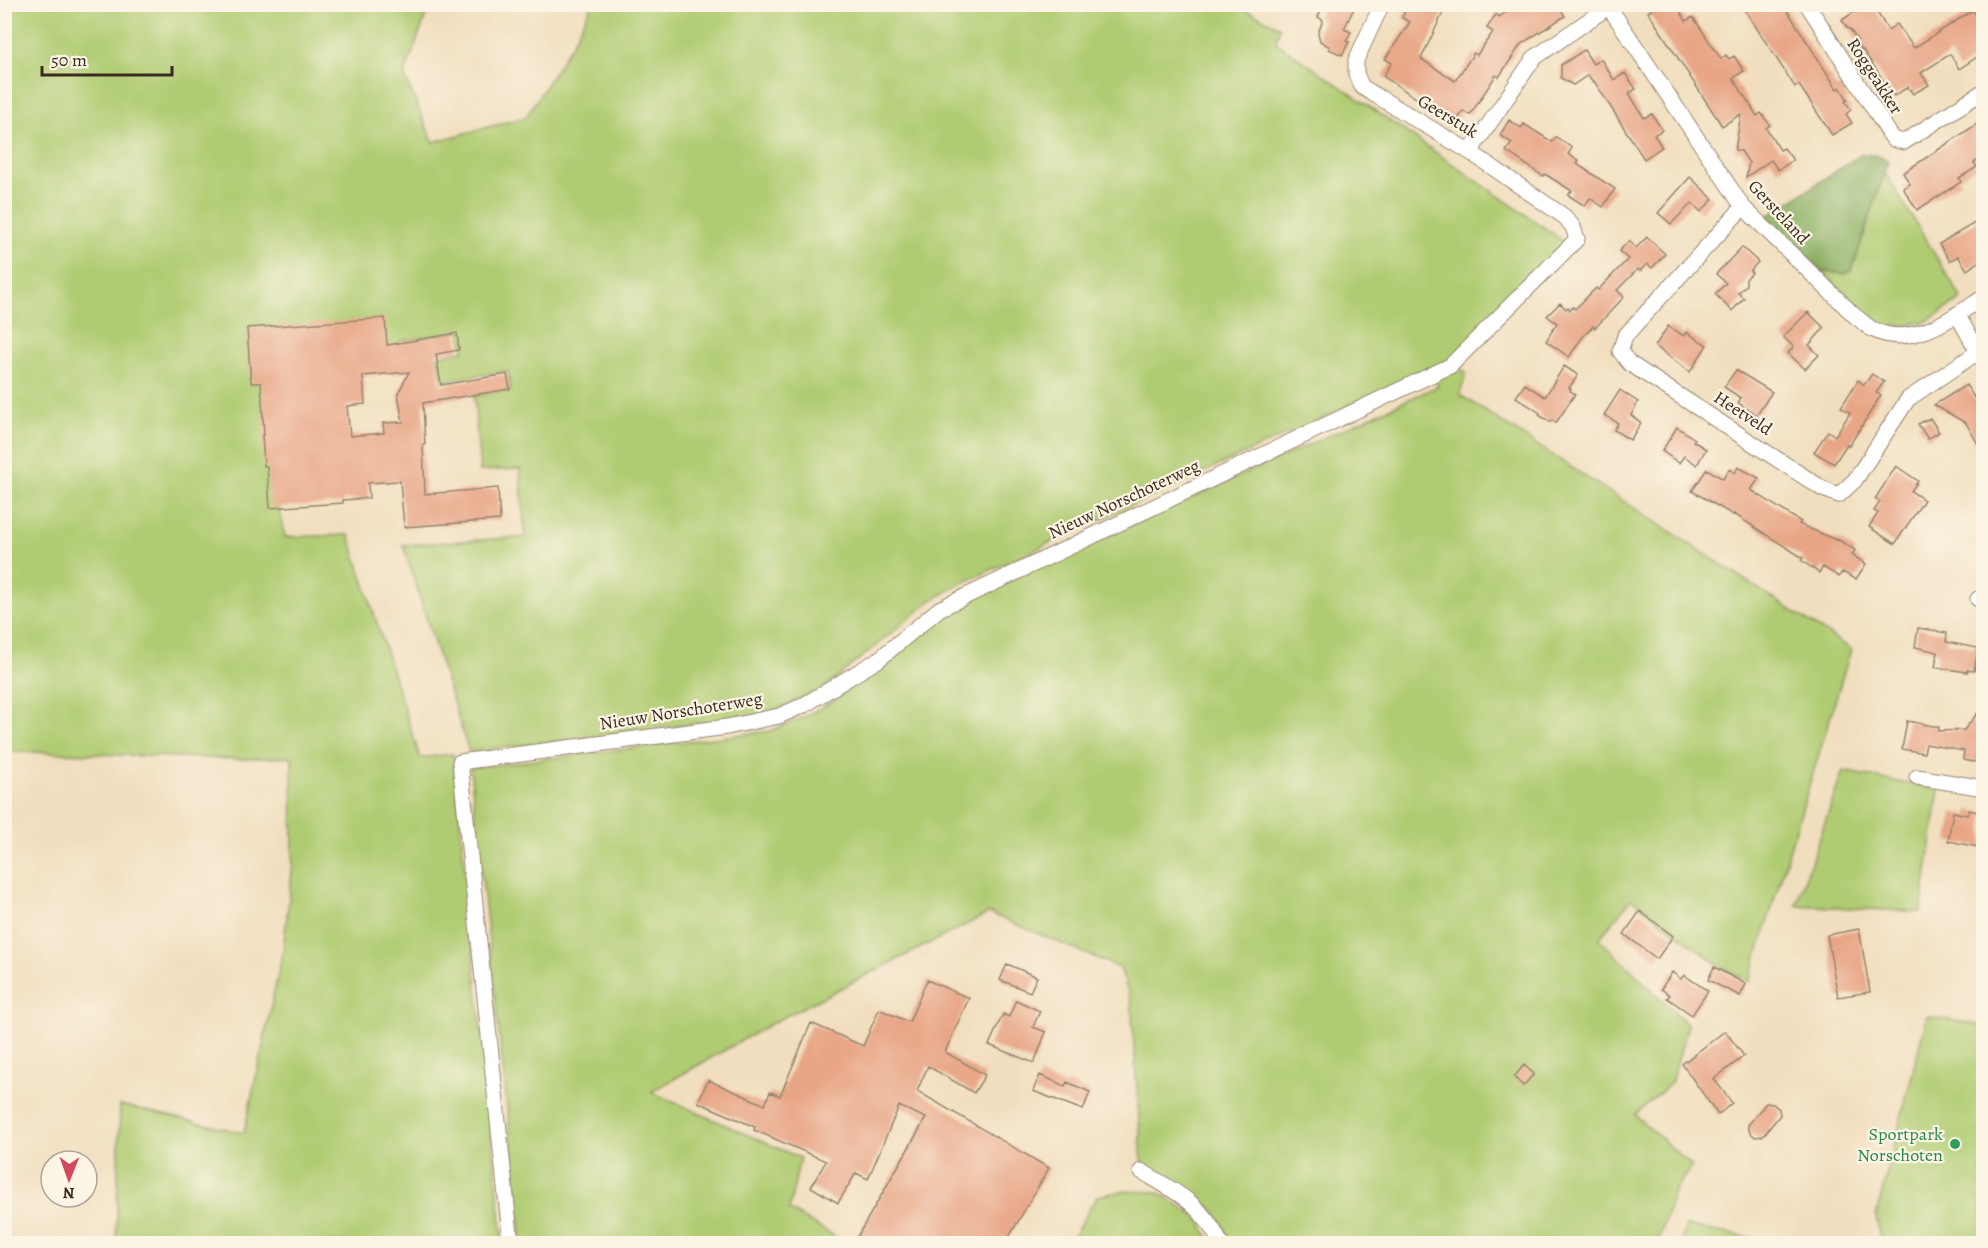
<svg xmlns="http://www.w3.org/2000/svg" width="1988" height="1248" font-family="Alegreya,serif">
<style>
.green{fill:#b0cc72;stroke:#767b48;stroke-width:1.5}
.forest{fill:#8cb064;stroke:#646d41;stroke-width:1.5}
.building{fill:#e8a686;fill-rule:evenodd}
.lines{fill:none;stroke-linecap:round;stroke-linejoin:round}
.minor-casing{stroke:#96846e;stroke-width:17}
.minor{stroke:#fff;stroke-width:15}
.leisure-dot{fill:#2e9e5b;stroke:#fcf5e5;stroke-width:2}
.labels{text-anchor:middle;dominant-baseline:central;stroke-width:4.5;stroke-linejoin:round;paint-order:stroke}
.street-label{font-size:18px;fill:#3b2a1e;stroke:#fcf5e5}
.leisure-label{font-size:18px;fill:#27864d;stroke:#fcf5e5;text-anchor:end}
</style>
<rect width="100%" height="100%" fill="#fcf5e5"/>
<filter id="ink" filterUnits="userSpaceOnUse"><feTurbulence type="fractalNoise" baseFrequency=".0167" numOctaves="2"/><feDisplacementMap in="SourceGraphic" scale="12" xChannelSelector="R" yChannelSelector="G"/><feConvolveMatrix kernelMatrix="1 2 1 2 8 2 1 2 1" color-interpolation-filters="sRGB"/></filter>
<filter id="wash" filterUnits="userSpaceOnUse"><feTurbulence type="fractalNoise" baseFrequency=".008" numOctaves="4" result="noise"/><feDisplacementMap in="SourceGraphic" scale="24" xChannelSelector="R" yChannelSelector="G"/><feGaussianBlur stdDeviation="1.35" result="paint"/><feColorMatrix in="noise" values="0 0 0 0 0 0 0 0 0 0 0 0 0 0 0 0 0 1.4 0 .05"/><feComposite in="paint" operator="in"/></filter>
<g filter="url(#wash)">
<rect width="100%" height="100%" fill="#f1debe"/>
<path class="green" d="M 5,5 L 430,5 L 404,75 L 433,142 L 526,117 L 572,44 L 592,5 L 1236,5 L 1280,27 L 1276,42 L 1565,242 L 1453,358 L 958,585 L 930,601 L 825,687 L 770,713 L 739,718 L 469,752 L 403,545 L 525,537 L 520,469 L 480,471 L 474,396 L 511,390 L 508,371 L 443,381 L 438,356 L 464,351 L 460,331 L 400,341 L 403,362 L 280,372 L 275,488 L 285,537 L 349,535 L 420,758 L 453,754 L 503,1243 L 116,1243 L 120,1105 L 244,1133 L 283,951 L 293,863 L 292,757 L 235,759 L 5,751 Z
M 1885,173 L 1962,299 L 1927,321 L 1909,325 L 1887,326 L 1865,314 L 1822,271 L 1843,274 L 1852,270 Z
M 1458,367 L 1466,373 L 1460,395 L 1851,649 L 1749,982 L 1723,968 L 1631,899 L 1599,939 L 1688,1025 L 1671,1083 L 1635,1115 L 1692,1166 L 1674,1191 L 1658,1243 L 1231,1243 L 1222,1223 L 1212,1208 L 1142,1163 L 1131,1001 L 1120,968 L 989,913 L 776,1021 L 651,1092 L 800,1158 L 789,1210 L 846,1243 L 522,1243 L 470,768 L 770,731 L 806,716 L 835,700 L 945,610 L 1438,386 L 1435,379 Z
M 1843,771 L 1939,790 L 1921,912 L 1796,905 Z
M 1927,1016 L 1983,1026 L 1983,1243 L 1881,1243 L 1876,1216 Z
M 1124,1191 L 1158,1192 L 1195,1216 L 1201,1223 L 1211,1243 L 1069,1244 L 1097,1196 Z
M 1686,1226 L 1778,1243 L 1681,1243 Z"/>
<path class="forest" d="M 1862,154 L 1875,155 L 1888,161 L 1852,270 L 1844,274 L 1822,271 L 1766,217 Z"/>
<g id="blocks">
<path class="building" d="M 1324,4 L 1356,4 L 1344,29 L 1351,32 L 1346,41 L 1349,42 L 1342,55 L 1329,49 L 1330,47 L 1320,41 L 1318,33 L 1323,20 L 1318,17 Z
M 1408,4 L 1447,4 L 1421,59 L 1455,81 L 1474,53 L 1477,55 L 1493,32 L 1487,28 L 1496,14 L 1499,17 L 1517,4 L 1557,4 L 1565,16 L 1521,44 L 1499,77 L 1496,75 L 1470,115 L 1463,111 L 1455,124 L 1383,76 L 1392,63 L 1385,59 L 1410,22 L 1402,18 Z
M 1659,4 L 1676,4 L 1686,21 L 1693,17 L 1721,59 L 1726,55 L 1729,59 L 1734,56 L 1744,71 L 1733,78 L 1757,116 L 1761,113 L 1770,125 L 1766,128 L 1780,150 L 1784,148 L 1793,160 L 1778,170 L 1771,160 L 1746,177 L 1749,163 L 1741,151 L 1735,150 L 1741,114 L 1722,126 L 1648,12 Z
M 1741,4 L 1783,4 L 1837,89 L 1840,87 L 1848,100 L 1845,101 L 1851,110 L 1846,114 L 1852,123 L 1832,135 L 1799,85 L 1795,87 Z
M 1852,4 L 1872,4 L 1888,30 L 1897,24 L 1914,48 L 1973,10 L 1978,18 L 1983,14 L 1983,53 L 1959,69 L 1950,54 L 1921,73 L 1929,85 L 1913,94 L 1908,87 L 1894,96 L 1863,50 L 1862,51 L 1857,44 L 1857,40 L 1850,29 L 1847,28 L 1842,20 L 1856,11 Z
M 1584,50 L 1593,64 L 1601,59 L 1614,80 L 1625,73 L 1636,89 L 1629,93 L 1644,118 L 1652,114 L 1662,130 L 1654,135 L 1662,147 L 1644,159 L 1594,81 L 1593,82 L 1588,75 L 1573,85 L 1561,78 L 1561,65 Z
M 1509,120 L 1521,128 L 1524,124 L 1552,142 L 1556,137 L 1572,148 L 1568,154 L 1579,161 L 1577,164 L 1615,189 L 1603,207 L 1590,198 L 1585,206 L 1568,195 L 1572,191 L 1545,174 L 1543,176 L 1506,151 L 1512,143 L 1500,135 Z
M 1983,120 L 1983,157 L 1974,163 L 1977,167 L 1959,178 L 1961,182 L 1917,210 L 1903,188 L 1910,184 L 1903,173 Z
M 1690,177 L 1713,199 L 1701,212 L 1692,203 L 1671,224 L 1658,213 Z
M 1983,218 L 1983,259 L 1967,270 L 1958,256 L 1950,261 L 1939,244 Z
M 1647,237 L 1665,254 L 1652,268 L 1647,264 L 1640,271 L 1638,269 L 1617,290 L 1624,297 L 1595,328 L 1593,326 L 1582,338 L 1569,357 L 1546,341 L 1557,323 L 1547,316 L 1560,303 L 1566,309 L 1568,307 L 1570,310 L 1573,307 L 1575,309 L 1596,288 L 1598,290 L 1628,259 L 1619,251 L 1629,241 L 1636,248 Z
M 1742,247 L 1758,262 L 1750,271 L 1752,273 L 1746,279 L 1746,285 L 1738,293 L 1744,298 L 1732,311 L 1715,294 L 1726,283 L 1716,274 Z
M 1808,312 L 1824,328 L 1809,345 L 1819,355 L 1805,369 L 1788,353 L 1794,347 L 1783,337 Z
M 385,318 L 387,345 L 457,333 L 459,350 L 436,354 L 441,385 L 507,374 L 510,389 L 423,403 L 425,445 L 423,445 L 425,494 L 498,488 L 500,520 L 404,527 L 400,481 L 368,483 L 369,498 L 343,500 L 343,503 L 270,508 L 267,466 L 264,466 L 262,435 L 264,435 L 261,383 L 251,383 L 247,328 ZM 409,372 L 398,394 L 403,422 L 383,423 L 384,433 L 350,436 L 347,406 L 365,404 L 363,376 Z
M 1668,326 L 1684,336 L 1686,332 L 1707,345 L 1690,372 L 1655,346 Z
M 1564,366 L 1578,375 L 1569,388 L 1571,389 L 1570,391 L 1575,394 L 1556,423 L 1552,420 L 1550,422 L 1539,415 L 1540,413 L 1516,397 L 1525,384 L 1545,397 Z
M 1736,370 L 1772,392 L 1757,415 L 1738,403 L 1741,398 L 1724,387 Z
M 1872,374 L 1884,382 L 1876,393 L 1881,395 L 1849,446 L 1847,444 L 1834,464 L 1814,452 L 1828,431 L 1835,436 L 1850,413 L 1841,407 L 1858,380 L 1864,385 Z
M 1966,385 L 1983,411 L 1983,453 L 1966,423 L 1934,405 Z
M 1620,390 L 1638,402 L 1631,415 L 1641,423 L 1630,440 L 1614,430 L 1618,423 L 1604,415 Z
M 1930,418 L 1939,432 L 1928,439 L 1918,424 Z
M 1677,427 L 1695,439 L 1693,441 L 1706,449 L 1697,465 L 1684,456 L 1679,463 L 1662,451 Z
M 1896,466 L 1918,481 L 1911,491 L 1924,500 L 1895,544 L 1869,527 L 1878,513 L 1874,511 L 1880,502 L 1875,499 Z
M 1738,467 L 1759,478 L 1751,490 L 1801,522 L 1799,524 L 1836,540 L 1837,539 L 1855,550 L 1852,555 L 1866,564 L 1856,579 L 1842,572 L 1839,577 L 1823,567 L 1819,573 L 1801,560 L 1803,558 L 1734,514 L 1733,515 L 1692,491 L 1707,469 L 1723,479 L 1729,469 L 1735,473 Z
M 1918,628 L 1947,633 L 1946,642 L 1978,648 L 1974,671 L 1967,670 L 1967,672 L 1935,667 L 1938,652 L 1915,647 Z
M 1980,710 L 1976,730 L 1981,731 L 1980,740 L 1983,740 L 1983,757 L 1979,760 L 1973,762 L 1963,760 L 1964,751 L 1926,744 L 1924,753 L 1902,749 L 1907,721 L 1939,727 L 1938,731 L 1964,730 Z
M 1969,810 L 1983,813 L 1983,848 L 1948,841 L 1953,812 L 1968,815 Z
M 1640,911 L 1673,936 L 1657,959 L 1624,934 Z
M 1859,929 L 1870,992 L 1838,997 L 1827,935 Z
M 1007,964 L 1037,977 L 1030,992 L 1000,980 Z
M 1714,967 L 1746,984 L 1740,996 L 1708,980 Z
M 1672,972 L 1681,979 L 1684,975 L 1708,991 L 1692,1015 L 1667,998 L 1670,995 L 1661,989 Z
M 927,980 L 969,998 L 945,1052 L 985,1075 L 974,1093 L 928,1066 L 917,1091 L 1049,1168 L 1005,1244 L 853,1244 L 926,1118 L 899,1106 L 868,1179 L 856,1173 L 838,1203 L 811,1187 L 826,1161 L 754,1130 L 755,1127 L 698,1102 L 708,1080 L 765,1105 L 770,1092 L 780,1096 L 811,1023 L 863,1046 L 879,1009 L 909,1022 Z
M 1016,1000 L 1040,1011 L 1033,1027 L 1046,1032 L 1034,1063 L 989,1045 L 1003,1014 L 1009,1017 Z
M 1725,1031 L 1744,1056 L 1714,1079 L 1732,1103 L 1718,1115 L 1682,1064 Z
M 1524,1065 L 1534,1074 L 1523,1086 L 1514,1077 Z
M 1040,1075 L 1065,1086 L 1067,1082 L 1090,1092 L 1083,1110 L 1033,1091 Z
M 1766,1103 L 1773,1104 L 1779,1109 L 1780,1115 L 1763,1136 L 1755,1137 L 1749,1131 L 1748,1125 Z"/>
</g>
</g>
<g filter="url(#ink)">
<use href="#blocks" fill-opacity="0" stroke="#96846e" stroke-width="1.5"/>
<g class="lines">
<defs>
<path id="minor" d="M 1607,4 L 1743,207 L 1855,316 C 1861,320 1867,327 1874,330 C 1913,349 1953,317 1984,297
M 1807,4 L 1893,139 L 1904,142 L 1984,91
M 1470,152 L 1534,58 L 1608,7
M 1743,207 L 1625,336 L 1620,351 L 1629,363 L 1823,489 L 1839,495 L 1855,480 L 1908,399 L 1978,352
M 1957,314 L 1982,359
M 1978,599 L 1984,600
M 1917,777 L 1984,788
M 1141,1171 C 1178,1193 1201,1203 1221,1244
M 511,1244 L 460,762 L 727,727 L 779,716 L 804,705 L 878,660 L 939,609 L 1450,366 L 1577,239 L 1573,227 L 1565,217 L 1470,152 L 1362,87 L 1356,74 L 1356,60 L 1382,4"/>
</defs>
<use href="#minor" class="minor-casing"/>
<use href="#minor" class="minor"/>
</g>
</g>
<circle class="leisure-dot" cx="1955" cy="1144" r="6"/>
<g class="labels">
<g class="street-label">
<text transform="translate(1875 76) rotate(57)">Roggeakker</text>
<text transform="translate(1448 116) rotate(31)">Geerstuk</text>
<text transform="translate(1779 212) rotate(47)">Gersteland</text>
<text transform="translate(1743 413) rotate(33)">Heetveld</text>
<text transform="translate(1124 499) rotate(-25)">Nieuw Norschoterweg</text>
<text transform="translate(681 711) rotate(-9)">Nieuw Norschoterweg</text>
</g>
<g class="leisure-label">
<text x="1943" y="1134">Sportpark<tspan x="1943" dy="21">Norschoten</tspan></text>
</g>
</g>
<rect width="1988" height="1248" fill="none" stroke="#fcf5e5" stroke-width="24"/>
<g transform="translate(69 1179) rotate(181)"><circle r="28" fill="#fcf5e5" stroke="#afa495" stroke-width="1.5"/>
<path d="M0-4.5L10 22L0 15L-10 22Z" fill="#d1495b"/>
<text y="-9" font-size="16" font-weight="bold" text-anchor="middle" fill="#3b2a1e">N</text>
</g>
<path d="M42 66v9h130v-9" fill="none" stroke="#3b2a1e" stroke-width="3"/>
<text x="51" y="66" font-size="18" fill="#3b2a1e" stroke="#fcf5e5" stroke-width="4.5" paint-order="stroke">50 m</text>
</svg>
